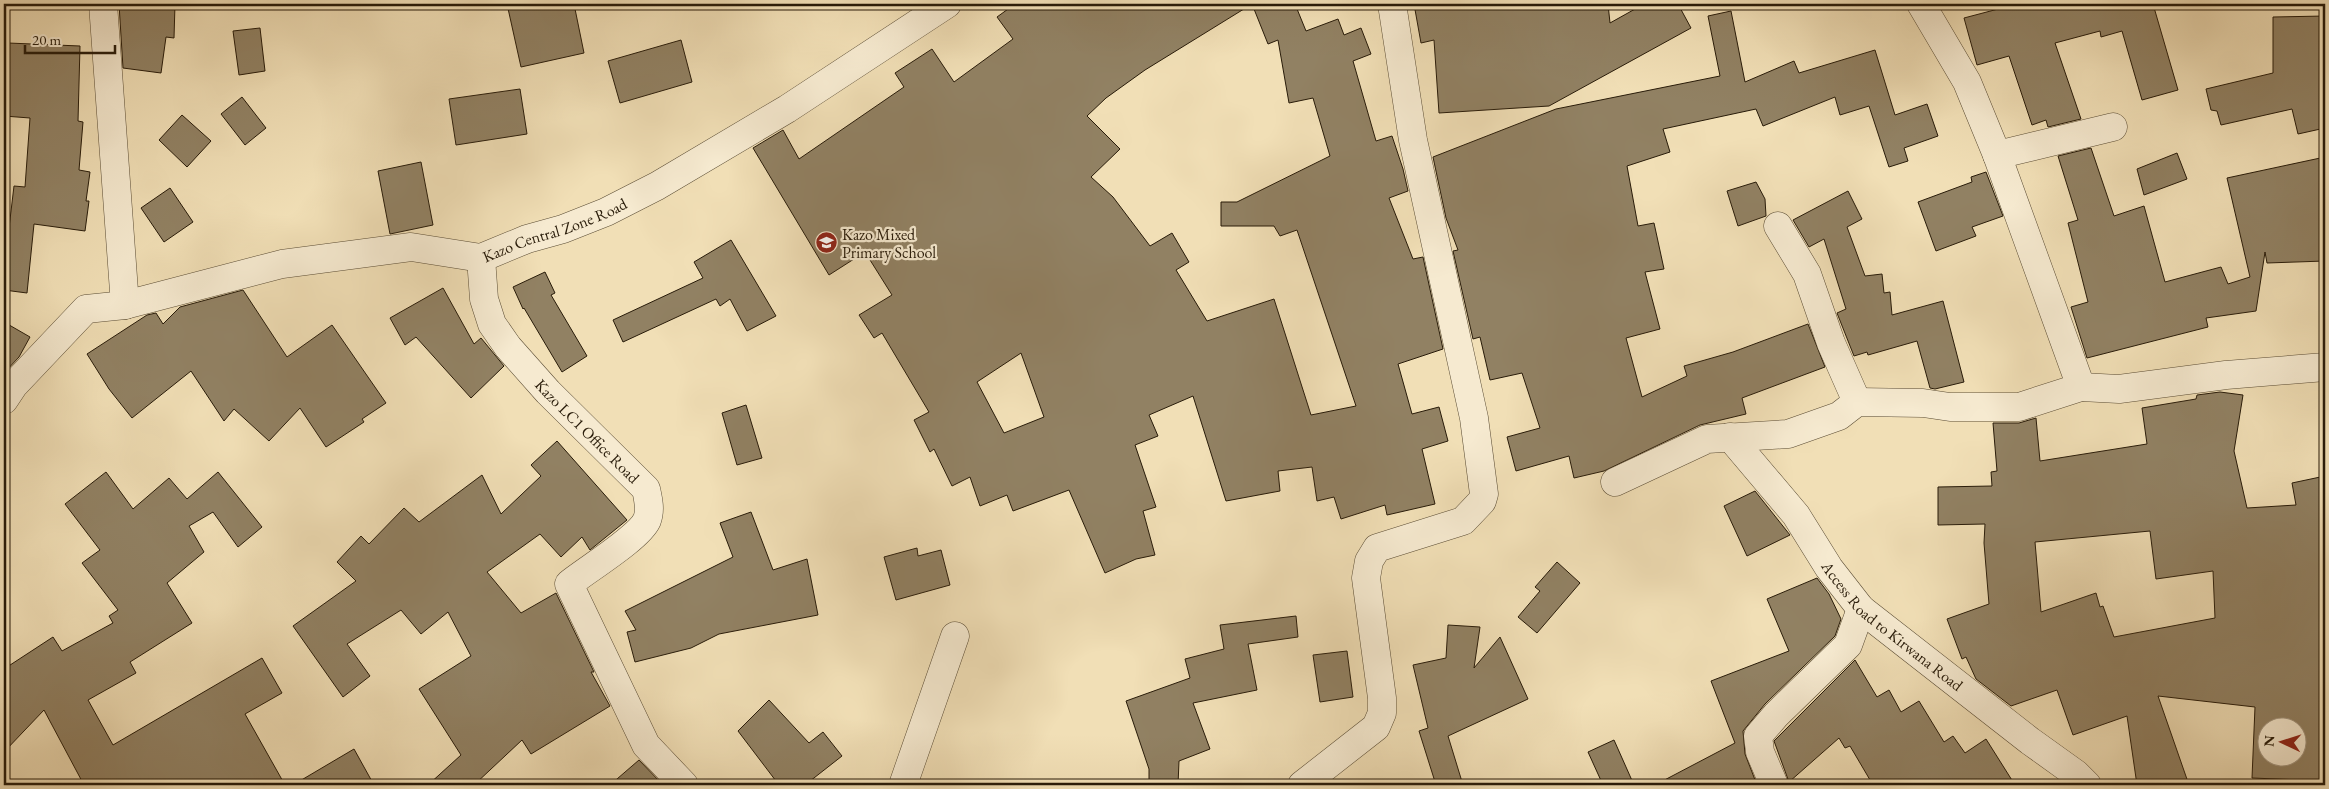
<svg xmlns="http://www.w3.org/2000/svg" width="2329" height="789" font-family="'EB Garamond',serif">
<style>
.building{fill:#918163;stroke:#281b09;fill-rule:evenodd}
.lines{fill:none;stroke-linecap:round;stroke-linejoin:round}
.minor-casing{stroke:#5a4c34;stroke-width:29}
.minor{stroke:#f6ead0;stroke-width:28}
.labels{text-anchor:middle;dominant-baseline:central;stroke-width:4.5;stroke-linejoin:round;paint-order:stroke}
.street-label{font-size:16px;fill:#281b09;stroke:#f6ead0}
.poi-label{font-size:16px;fill:#281b09;stroke:#f6ead0;text-anchor:start}
</style>
<rect width="100%" height="100%" fill="#f1dfb6"/>
<filter id="stains"><feTurbulence type="fractalNoise" baseFrequency=".004" numOctaves="4"/><feColorMatrix values="0 0 0 0 .2 0 0 0 0 .09 0 0 0 0 .02 0 0 0 .5 -.17"/></filter>
<radialGradient id="worn" r=".72"><stop offset=".6" stop-color="#630" stop-opacity="0"/><stop offset="1" stop-color="#630" stop-opacity=".3"/></radialGradient>
<path class="building" d="M 119,4 L 175,4 L 174,38 L 166,37 L 161,73 L 123,68 Z
M 507,4 L 574,4 L 584,53 L 521,67 Z
M 1015,4 L 1295,4 L 1306,31 L 1338,19 L 1344,35 L 1361,28 L 1371,54 L 1353,61 L 1376,141 L 1392,136 L 1403,169 L 1408,191 L 1389,198 L 1413,259 L 1423,257 L 1443,349 L 1398,364 L 1412,414 L 1439,407 L 1448,441 L 1422,449 L 1435,504 L 1387,515 L 1385,505 L 1341,519 L 1334,497 L 1317,501 L 1312,467 L 1278,471 L 1280,491 L 1226,501 L 1193,396 L 1149,415 L 1158,436 L 1135,445 L 1156,507 L 1143,511 L 1155,555 L 1136,559 L 1105,573 L 1069,490 L 1013,511 L 1007,495 L 980,506 L 970,477 L 952,486 L 934,449 L 930,452 L 914,420 L 929,412 L 882,333 L 874,338 L 859,315 L 892,295 L 865,252 L 829,275 L 753,148 L 783,130 L 799,159 L 904,87 L 895,73 L 932,49 L 954,82 L 1013,39 L 997,17 ZM 1252,4 L 1268,44 L 1278,40 L 1289,103 L 1313,98 L 1330,156 L 1237,202 L 1221,202 L 1221,226 L 1274,226 L 1280,236 L 1297,230 L 1356,406 L 1311,415 L 1274,299 L 1207,321 L 1176,270 L 1189,262 L 1172,233 L 1150,246 L 1113,197 L 1091,177 L 1120,149 L 1087,116 L 1106,98 L 1145,70 ZM 1021,353 L 1044,417 L 1004,433 L 977,382 Z
M 1414,4 L 1608,4 L 1610,23 L 1644,4 L 1678,4 L 1691,28 L 1549,106 L 1439,113 L 1434,40 L 1421,43 Z
M 2017,4 L 2153,4 L 2178,90 L 2142,100 L 2122,31 L 2101,37 L 2100,31 L 2055,43 L 2081,119 L 2048,127 L 2046,120 L 2032,125 L 2009,56 L 1977,65 L 1964,18 Z
M 1731,11 L 1745,82 L 1794,61 L 1799,73 L 1875,50 L 1895,115 L 1927,104 L 1938,136 L 1904,148 L 1908,161 L 1889,167 L 1869,106 L 1840,115 L 1835,97 L 1763,126 L 1756,109 L 1663,129 L 1670,152 L 1627,166 L 1638,226 L 1654,223 L 1664,269 L 1645,272 L 1660,329 L 1626,338 L 1642,397 L 1687,376 L 1684,366 L 1733,352 L 1808,324 L 1825,367 L 1742,398 L 1746,414 L 1700,425 L 1604,471 L 1574,478 L 1569,456 L 1516,471 L 1507,437 L 1540,428 L 1522,373 L 1490,380 L 1480,337 L 1473,339 L 1453,251 L 1458,250 L 1446,218 L 1433,157 L 1556,109 L 1720,76 L 1708,16 Z
M 2325,16 L 2325,128 L 2298,134 L 2292,109 L 2221,125 L 2217,111 L 2211,110 L 2206,89 L 2273,73 L 2273,17 Z
M 260,28 L 265,71 L 239,75 L 233,31 Z
M 681,40 L 692,82 L 620,103 L 608,61 Z
M 8,43 L 80,46 L 78,121 L 83,122 L 79,170 L 90,172 L 86,201 L 89,201 L 85,231 L 34,224 L 27,293 L 4,290 L 4,253 L 6,253 L 14,186 L 25,187 L 30,118 L 4,116 Z
M 520,89 L 527,134 L 456,145 L 449,99 Z
M 242,97 L 266,128 L 245,145 L 221,114 Z
M 182,115 L 211,141 L 187,167 L 159,140 Z
M 2091,148 L 2114,216 L 2144,206 L 2165,282 L 2221,267 L 2228,284 L 2250,277 L 2227,178 L 2325,157 L 2325,261 L 2267,263 L 2265,252 L 2256,311 L 2206,318 L 2208,327 L 2087,358 L 2071,307 L 2088,302 L 2068,223 L 2078,220 L 2058,156 Z
M 2177,153 L 2187,179 L 2144,195 L 2137,169 Z
M 421,162 L 433,225 L 390,234 L 378,171 Z
M 1986,172 L 2003,216 L 1972,227 L 1976,236 L 1936,251 L 1918,202 L 1972,182 L 1971,177 Z
M 1756,182 L 1765,199 L 1766,216 L 1738,226 L 1727,191 Z
M 170,188 L 193,222 L 164,242 L 141,208 Z
M 1848,191 L 1862,219 L 1847,227 L 1865,276 L 1882,274 L 1884,293 L 1890,292 L 1892,315 L 1943,301 L 1964,382 L 1935,389 L 1930,388 L 1917,341 L 1868,355 L 1867,352 L 1854,356 L 1837,313 L 1846,309 L 1824,239 L 1809,247 L 1793,220 Z
M 731,240 L 776,316 L 747,331 L 730,299 L 720,306 L 716,299 L 623,342 L 613,320 L 703,278 L 694,262 Z
M 545,272 L 555,293 L 551,295 L 587,356 L 562,372 L 524,308 L 523,309 L 513,287 Z
M 443,288 L 474,344 L 481,338 L 504,366 L 471,398 L 416,337 L 405,345 L 390,318 Z
M 243,290 L 287,357 L 332,325 L 386,403 L 362,419 L 364,422 L 326,447 L 300,408 L 269,441 L 234,409 L 224,421 L 191,371 L 132,418 L 109,389 L 87,354 L 147,315 L 156,313 L 163,324 L 180,307 Z
M 4,322 L 30,337 L 19,357 L 4,373 Z
M 2220,392 L 2243,395 L 2234,451 L 2247,508 L 2296,505 L 2292,483 L 2325,476 L 2325,644 L 2320,645 L 2325,679 L 2325,781 L 2252,778 L 2255,707 L 2158,696 L 2189,785 L 2137,785 L 2127,716 L 2073,735 L 2057,690 L 2011,706 L 1976,679 L 1966,657 L 1962,659 L 1947,619 L 1989,604 L 1984,543 L 1985,524 L 1938,525 L 1938,487 L 1992,486 L 1991,472 L 1997,471 L 1993,423 L 2019,423 L 2036,418 L 2040,461 L 2147,444 L 2142,408 L 2196,399 L 2197,395 ZM 2150,531 L 2156,579 L 2213,571 L 2215,618 L 2114,637 L 2103,606 L 2100,607 L 2096,593 L 2041,612 L 2035,542 ZM 2266,726 L 2296,726 L 2296,756 L 2266,756 Z
M 746,405 L 762,458 L 737,465 L 722,413 Z
M 557,441 L 627,520 L 590,550 L 582,537 L 561,557 L 540,534 L 487,572 L 521,613 L 556,593 L 594,672 L 591,672 L 610,706 L 531,754 L 522,740 L 474,785 L 428,785 L 461,755 L 419,689 L 471,656 L 448,612 L 421,634 L 401,610 L 347,644 L 370,676 L 343,697 L 293,626 L 356,581 L 337,562 L 361,536 L 369,544 L 404,508 L 419,522 L 482,475 L 501,514 L 541,476 L 531,465 Z
M 106,472 L 133,509 L 169,478 L 187,499 L 218,472 L 262,527 L 238,547 L 213,512 L 189,526 L 204,552 L 167,583 L 192,623 L 130,662 L 136,673 L 88,700 L 113,745 L 262,658 L 282,693 L 245,714 L 285,785 L 84,785 L 44,710 L 4,752 L 4,669 L 53,637 L 62,651 L 113,623 L 109,616 L 118,610 L 82,563 L 100,550 L 65,504 Z
M 1755,491 L 1790,535 L 1747,556 L 1724,506 Z
M 751,512 L 773,570 L 807,559 L 818,615 L 719,634 L 691,648 L 635,662 L 627,632 L 636,630 L 625,611 L 733,557 L 720,523 Z
M 917,548 L 918,556 L 941,550 L 950,585 L 896,600 L 884,557 Z
M 1557,562 L 1580,583 L 1537,633 L 1518,617 L 1540,591 L 1535,587 Z
M 1817,578 L 1829,594 L 1841,619 L 1835,636 L 1765,704 L 1743,731 L 1745,754 L 1757,785 L 1655,785 L 1735,743 L 1711,681 L 1789,651 L 1767,599 Z
M 1296,616 L 1298,637 L 1248,644 L 1257,690 L 1193,703 L 1210,749 L 1179,761 L 1178,785 L 1149,785 L 1149,769 L 1126,701 L 1190,678 L 1185,659 L 1224,649 L 1220,625 Z
M 1448,625 L 1480,627 L 1474,668 L 1500,637 L 1528,699 L 1448,736 L 1463,785 L 1436,785 L 1419,731 L 1428,728 L 1413,665 L 1446,658 Z
M 1347,651 L 1353,697 L 1320,702 L 1313,655 Z
M 1855,660 L 1877,697 L 1889,690 L 1901,712 L 1919,701 L 1944,742 L 1953,736 L 1965,753 L 1986,739 L 2015,785 L 1873,785 L 1850,746 L 1845,748 L 1839,738 L 1789,782 L 1774,741 Z
M 769,700 L 809,743 L 823,732 L 842,756 L 805,785 L 779,785 L 738,731 Z
M 1614,740 L 1634,785 L 1603,785 L 1588,752 Z
M 354,749 L 374,785 L 293,785 Z
M 639,760 L 663,785 L 610,785 Z"/>
<g class="lines">
<defs>
<g id="minor">
<path d="M 103,4 L 125,305"/>
<path d="M 1921,4 L 1967,82 L 1997,155 L 2081,387"/>
<path d="M 1997,155 L 2113,127"/>
<path d="M 1778,226 L 1807,274 L 1831,343 L 1857,402"/>
<path id="s1" d="M 481,258 L 484,299 L 492,324 L 508,347 L 548,392 L 646,489 C 648,498 651,510 647,520 C 639,538 586,570 569,584 L 646,745 L 684,785"/>
<path id="s2" d="M 4,400 L 14,385 L 86,309 L 125,305 L 282,264 L 411,247 L 481,258 L 527,239 L 563,229 L 606,212 L 657,186 L 787,109 L 947,4"/>
<path id="s3" d="M 1730,437 L 1796,515 L 1829,568 L 1861,609 L 2030,741 L 2076,774 L 2087,785"/>
<path d="M 1615,482 L 1707,439 L 1788,434 L 1839,416 L 1857,402 L 1923,403 L 1950,407 L 2019,407 L 2081,387 L 2119,389 L 2226,375 L 2325,367"/>
<path d="M 903,785 L 955,636"/>
<path d="M 1302,785 L 1376,727 L 1382,713 L 1382,698 L 1366,578 L 1369,561 L 1377,548 L 1463,521 L 1482,501 L 1484,494 L 1474,418 L 1413,140 L 1392,4"/>
<path d="M 1774,785 L 1760,752 L 1758,736 L 1776,715 L 1848,645 L 1861,609"/>
</g>
</defs>
<use href="#minor" class="minor-casing"/>
<use href="#minor" class="minor"/>
</g>
<defs>
<symbol id="school-disc" viewBox="-11 -11 22 22"><circle r="9.5" fill="#8f2418" stroke="#f6ead0"/><path d="M0-5L7-2L0 1L-7-2ZM-4 1L0 2.5L4 1V4Q0 6-4 4Z" fill="#fff"/></symbol>
</defs>
<g fill-rule="evenodd">
<use href="#school-disc" x="814" y="230" width="25" height="25"/>
</g>
<g class="labels">
<g class="street-label">
<text stroke="none"><textPath href="#s2" startOffset="604">Kazo Central Zone Road</textPath></text>
<text stroke="none"><textPath href="#s1" startOffset="211">Kazo LC1 Office Road</textPath></text>
<text stroke="none"><textPath href="#s3" startOffset="251">Access Road to Kirwana Road</textPath></text>
</g>
<g class="poi-label">
<text x="842" y="234">Kazo Mixed<tspan x="842" dy="18">Primary School</tspan></text>
</g>
</g>
<rect width="2329" height="789" fill="none" stroke="#f1dfb6" stroke-width="20"/>
<rect x="5" y="5" width="2319" height="779" fill="none" stroke="#281b09" stroke-width="2.5"/>
<rect x="10" y="10" width="2309" height="769" fill="none" stroke="#281b09"/>
<g transform="translate(2282 742) rotate(274)"><circle r="24" fill="#f6ead0" stroke="#a49780"/>
<path d="M0-4L9 19L0 12L-9 19Z" fill="#8f2418"/>
<text y="-8" font-size="14" font-weight="bold" text-anchor="middle" fill="#281b09">N</text>
</g>
<path d="M25 45v8h90v-8" fill="none" stroke="#281b09" stroke-width="2.5"/>
<text x="32" y="45" font-size="15" fill="#281b09" stroke="#f6ead0" stroke-width="4" paint-order="stroke">20 m</text>
<rect width="100%" height="100%" filter="url(#stains)"/>
<rect width="100%" height="100%" fill="url(#worn)"/>
</svg>
